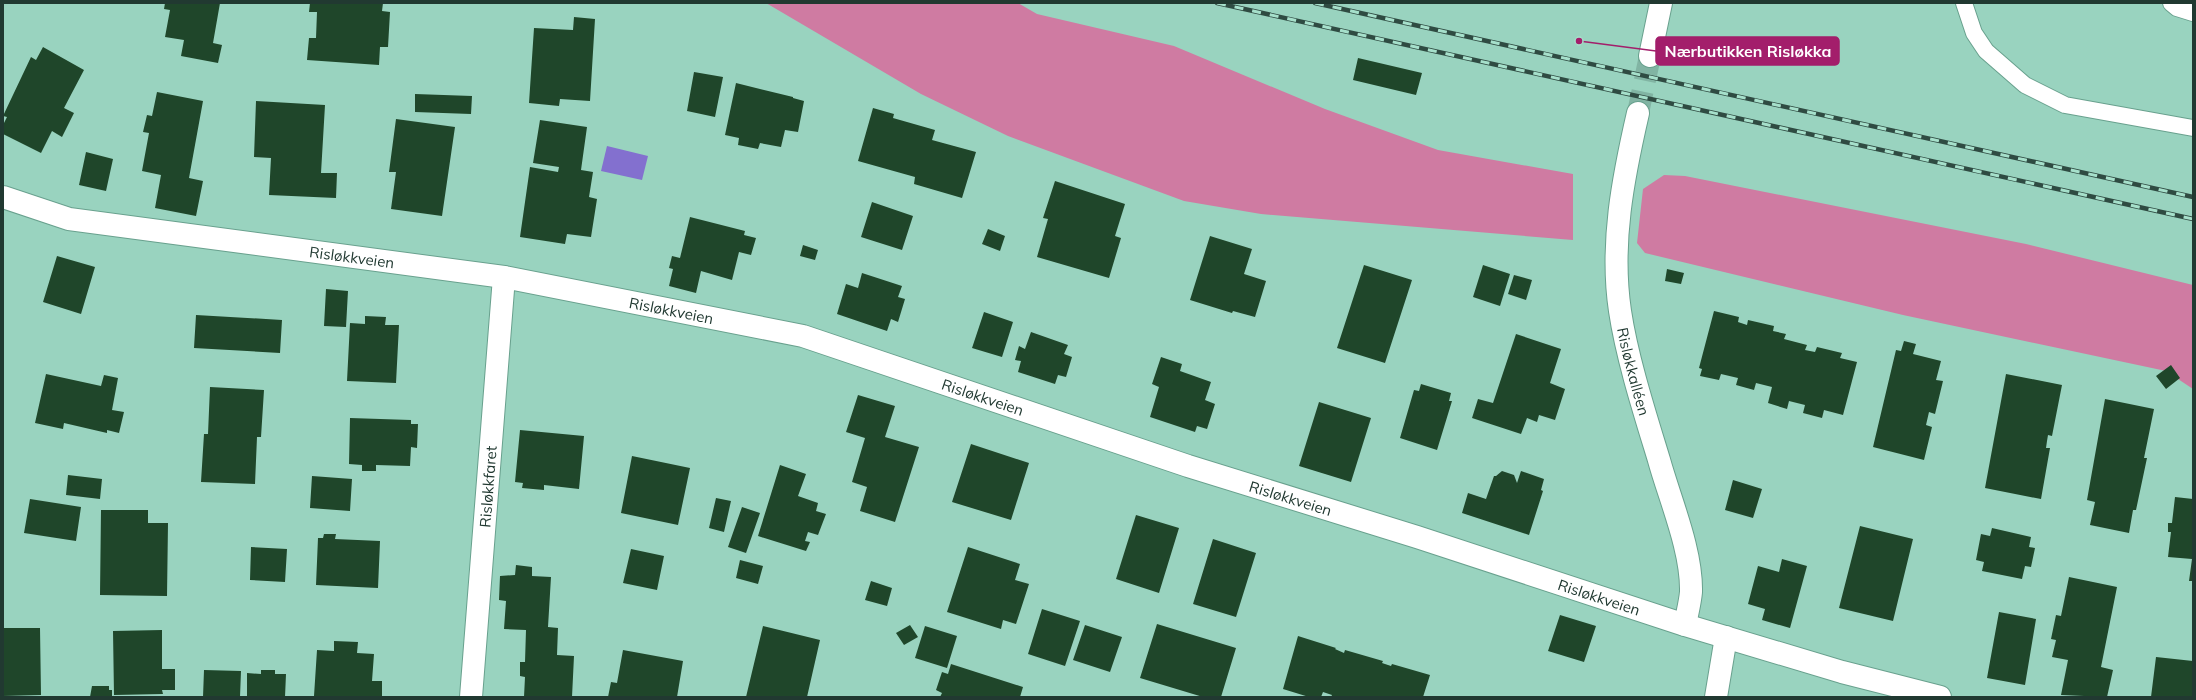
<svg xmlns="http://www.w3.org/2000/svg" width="2196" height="700" font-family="Mulish,sans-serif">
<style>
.green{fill:#cf7ba2}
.water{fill:#8370cf}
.building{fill:#1f462a}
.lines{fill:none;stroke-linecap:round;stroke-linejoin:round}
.street-tunnel{stroke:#81b4a3;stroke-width:22;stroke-dasharray:22 11;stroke-linecap:butt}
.lane-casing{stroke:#69a18e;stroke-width:18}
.street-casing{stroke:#69a18e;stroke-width:24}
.lane{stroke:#fff;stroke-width:16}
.street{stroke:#fff;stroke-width:22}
.rail-casing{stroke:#2f4b42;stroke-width:4.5}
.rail{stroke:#a6e0cb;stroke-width:3;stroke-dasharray:9;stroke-linecap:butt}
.labels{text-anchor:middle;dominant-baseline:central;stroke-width:4;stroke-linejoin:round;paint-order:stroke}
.street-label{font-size:15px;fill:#213931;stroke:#a6e0cb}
.leader{fill:none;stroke:#a31e6b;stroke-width:1.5}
.callout-dot{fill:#a31e6b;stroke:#a6e0cb;stroke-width:1.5}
.callout{fill:#a31e6b;stroke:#a31e6b;stroke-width:1.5}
.callout-label{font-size:16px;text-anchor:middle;font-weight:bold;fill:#fff}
</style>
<rect width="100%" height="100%" fill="#99d3bf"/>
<path class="green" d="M 766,3 L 1018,3 L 1037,14 L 1174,46 L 1325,109 L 1438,150 L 1573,174 L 1573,240 L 1261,214 L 1184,201 L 1008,136 L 921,94 Z
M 1664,175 L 1685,176 L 2026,244 L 2193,285 L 2193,389 L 2166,371 L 1903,315 L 1645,253 L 1637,243 L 1643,189 Z"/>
<path class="water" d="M 607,146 L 648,156 L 642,180 L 601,171 Z"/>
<path class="building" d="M 165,3 L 220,3 L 213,43 L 222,45 L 218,63 L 181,56 L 184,40 L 165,37 L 170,10 L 164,9 Z
M 310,3 L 383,3 L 382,11 L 390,12 L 388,47 L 380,47 L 379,65 L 307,60 L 309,38 L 316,38 L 317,12 L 309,12 Z
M 574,17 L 595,19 L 590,101 L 560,99 L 559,106 L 529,103 L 534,28 L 573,30 Z
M 43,47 L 84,70 L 64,108 L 74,113 L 62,137 L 52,131 L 41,153 L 3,134 L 3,125 L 7,117 L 3,116 L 31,57 L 36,60 Z
M 1358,58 L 1422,73 L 1416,95 L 1353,80 Z
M 694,72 L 723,77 L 715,117 L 687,111 Z
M 736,83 L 793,97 L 793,98 L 804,101 L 798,132 L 785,130 L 781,147 L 760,143 L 758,149 L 738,145 L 739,138 L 725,135 Z
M 157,92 L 203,101 L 189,178 L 203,181 L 196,216 L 155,208 L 161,175 L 142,171 L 149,133 L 143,132 L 147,115 L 152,116 Z
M 415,94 L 472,96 L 471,114 L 415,112 Z
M 256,101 L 325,105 L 321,173 L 337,173 L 336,198 L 269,195 L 271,158 L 254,157 Z
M 873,108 L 894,114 L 893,118 L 935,130 L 932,140 L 976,152 L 962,198 L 914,184 L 915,177 L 858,161 Z
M 396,119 L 455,127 L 442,216 L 391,209 L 396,172 L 389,172 Z
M 540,120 L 587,127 L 581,170 L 593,172 L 589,197 L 597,199 L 591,237 L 567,234 L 565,244 L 520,237 L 530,167 L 558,172 L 559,167 L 533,163 Z
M 86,152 L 113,159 L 106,191 L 79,185 Z
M 1055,181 L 1125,204 L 1115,236 L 1121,238 L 1109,278 L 1037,257 L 1048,219 L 1043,218 Z
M 872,202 L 913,216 L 902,250 L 861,237 Z
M 690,217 L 745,231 L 744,235 L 756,238 L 751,255 L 739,252 L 732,280 L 701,271 L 696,293 L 669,286 L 673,269 L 669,268 L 672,256 L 680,258 Z
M 988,229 L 1005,236 L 1000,251 L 982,244 Z
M 1210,236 L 1252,249 L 1244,274 L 1266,281 L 1255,317 L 1233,311 L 1232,313 L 1190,300 Z
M 803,245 L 818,250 L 815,260 L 800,256 Z
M 57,256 L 95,267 L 81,314 L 43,302 Z
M 1364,265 L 1412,280 L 1385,363 L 1337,348 Z
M 1483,265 L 1510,274 L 1500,306 L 1473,297 Z
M 1667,269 L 1684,273 L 1681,284 L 1665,281 Z
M 862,273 L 902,286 L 898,297 L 905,299 L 898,322 L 891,319 L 887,331 L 837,314 L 846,284 L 858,288 Z
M 1514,275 L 1532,280 L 1526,300 L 1508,294 Z
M 326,289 L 348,291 L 346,327 L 324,326 Z
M 1714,311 L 1739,317 L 1738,322 L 1747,325 L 1748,320 L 1774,326 L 1773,331 L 1786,334 L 1784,339 L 1807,345 L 1805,350 L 1815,352 L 1817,347 L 1842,353 L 1840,358 L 1857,362 L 1843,415 L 1824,410 L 1822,418 L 1803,413 L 1805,405 L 1789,401 L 1787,409 L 1768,403 L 1772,387 L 1756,383 L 1754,390 L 1736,385 L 1738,378 L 1721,374 L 1719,380 L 1700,376 L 1702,369 L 1699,368 Z
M 984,312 L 1013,322 L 1002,357 L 972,348 Z
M 196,315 L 282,320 L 280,353 L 194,348 Z
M 365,316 L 386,317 L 385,325 L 399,325 L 396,383 L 347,381 L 350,323 L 365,324 Z
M 1031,332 L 1068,345 L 1064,354 L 1072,357 L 1066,377 L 1058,375 L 1055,384 L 1018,372 L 1021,361 L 1015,360 L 1019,346 L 1025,349 Z
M 1516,334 L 1561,349 L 1550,383 L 1565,389 L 1555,420 L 1539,415 L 1537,422 L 1527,418 L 1521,434 L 1472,418 L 1478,399 L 1493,403 Z
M 1904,341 L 1916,344 L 1913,354 L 1941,361 L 1936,380 L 1943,381 L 1935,414 L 1929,412 L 1926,425 L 1932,427 L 1924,460 L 1873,447 L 1896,350 L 1901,351 Z
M 1161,357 L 1182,364 L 1180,371 L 1211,382 L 1205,400 L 1215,404 L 1207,429 L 1197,426 L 1195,432 L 1150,417 L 1159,387 L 1152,384 Z
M 2171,365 L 2180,378 L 2166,389 L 2156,376 Z
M 46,374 L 101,386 L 104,375 L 118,378 L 112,410 L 124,412 L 119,433 L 107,430 L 107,433 L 64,423 L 63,429 L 35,423 Z
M 2006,374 L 2062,385 L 2052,436 L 2048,435 L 2047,441 L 2046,448 L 2050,448 L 2041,499 L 1985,488 Z
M 1421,384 L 1451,393 L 1449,401 L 1452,401 L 1437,450 L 1400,438 L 1414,390 L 1419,391 Z
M 210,387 L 264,390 L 261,437 L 257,437 L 255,484 L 201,482 L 204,434 L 208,434 Z
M 858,395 L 895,406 L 885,437 L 919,447 L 895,522 L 860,511 L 867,487 L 852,482 L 865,438 L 846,432 Z
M 2105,399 L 2154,409 L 2144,458 L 2147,458 L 2136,510 L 2133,510 L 2129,533 L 2090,525 L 2095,502 L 2087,500 Z
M 1319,402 L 1371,418 L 1351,482 L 1299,466 Z
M 350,418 L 411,420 L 411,424 L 418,424 L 417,448 L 411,447 L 410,466 L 376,465 L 376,471 L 362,471 L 362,465 L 349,464 Z
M 520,430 L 584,436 L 579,489 L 544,485 L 544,490 L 522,488 L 523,483 L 515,482 Z
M 971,444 L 1029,463 L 1011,520 L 952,502 Z
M 632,456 L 690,468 L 678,525 L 621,513 Z
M 780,465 L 806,474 L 798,496 L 818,503 L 816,511 L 826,514 L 818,535 L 808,532 L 805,541 L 810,542 L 806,551 L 758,536 Z
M 1502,471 L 1514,475 L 1517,483 L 1521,471 L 1544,479 L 1541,490 L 1543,491 L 1529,535 L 1462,513 L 1468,493 L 1486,499 L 1494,476 L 1496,476 Z
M 68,475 L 102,479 L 100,499 L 66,495 Z
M 312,476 L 352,479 L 350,511 L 310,508 Z
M 1733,480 L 1762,489 L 1753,518 L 1725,510 Z
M 2175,497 L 2193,499 L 2193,581 L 2189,581 L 2192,559 L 2168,557 L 2171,532 L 2168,532 L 2168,523 L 2172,523 Z
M 716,498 L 731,501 L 724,532 L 709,528 Z
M 30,499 L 81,507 L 76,541 L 24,533 Z
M 742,507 L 760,513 L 746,553 L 728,547 Z
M 101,510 L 148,510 L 148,523 L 168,523 L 167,596 L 100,595 Z
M 1136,515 L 1179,528 L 1159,593 L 1116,579 Z
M 1860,526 L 1913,539 L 1893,621 L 1839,608 Z
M 1992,528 L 2031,537 L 2029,547 L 2035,548 L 2031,567 L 2025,566 L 2022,579 L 1982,571 L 1984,562 L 1976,560 L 1981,534 L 1990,536 Z
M 324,534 L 336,534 L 335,539 L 380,541 L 378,588 L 316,585 L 318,538 L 323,538 Z
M 1213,539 L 1256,553 L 1236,617 L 1193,604 Z
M 251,547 L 287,549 L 285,582 L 250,580 Z
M 968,547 L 1020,564 L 1015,580 L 1029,584 L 1016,624 L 1003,620 L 1001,629 L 947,612 Z
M 631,549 L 664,556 L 657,590 L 623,583 Z
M 1782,559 L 1807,566 L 1790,628 L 1762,620 L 1765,609 L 1748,604 L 1758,566 L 1779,572 Z
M 740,560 L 763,566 L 758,584 L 736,578 Z
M 516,565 L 532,567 L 532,576 L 551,577 L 548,627 L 558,628 L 557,655 L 574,656 L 572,697 L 524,697 L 525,677 L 520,676 L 520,662 L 525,662 L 526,630 L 504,629 L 506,601 L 499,600 L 500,576 L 515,575 Z
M 2069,577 L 2117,587 L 2101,667 L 2113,670 L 2107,697 L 2061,695 L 2068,660 L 2052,657 L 2056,640 L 2051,639 L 2056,615 L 2061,616 Z
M 871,581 L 892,588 L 887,606 L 865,600 Z
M 1042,609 L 1080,621 L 1065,666 L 1028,654 Z
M 1999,612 L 2036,619 L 2025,685 L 1987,678 Z
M 1560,615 L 1596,626 L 1584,662 L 1548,651 Z
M 1157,624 L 1236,648 L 1221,697 L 1203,697 L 1140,678 Z
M 910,625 L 918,637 L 904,645 L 896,633 Z
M 1085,625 L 1122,637 L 1110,672 L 1073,660 Z
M 763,626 L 820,640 L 807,697 L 746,697 Z
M 925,626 L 957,636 L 947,668 L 915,658 Z
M 3,628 L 40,628 L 41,695 L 3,696 Z
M 162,630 L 162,669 L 175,669 L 175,690 L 162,690 L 163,694 L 114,695 L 113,631 Z
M 1298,636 L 1336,648 L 1335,649 L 1344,653 L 1345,650 L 1383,661 L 1382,663 L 1391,666 L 1392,664 L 1430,675 L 1423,697 L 1331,697 L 1332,695 L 1323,692 L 1321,697 L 1309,697 L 1283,689 Z
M 334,641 L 358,642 L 357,653 L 374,654 L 372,681 L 382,681 L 382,697 L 314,696 L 317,650 L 334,651 Z
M 623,650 L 683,661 L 677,697 L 608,697 L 611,682 L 617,683 Z
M 2156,657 L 2193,661 L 2193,697 L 2151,697 Z
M 951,664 L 1023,687 L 1020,697 L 940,697 L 942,693 L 936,690 L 942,672 L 948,674 Z
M 204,670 L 241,671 L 240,697 L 203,697 Z
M 261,670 L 275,670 L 275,674 L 286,674 L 285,697 L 247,697 L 247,673 L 261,674 Z
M 92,686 L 109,686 L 109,690 L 112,690 L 112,697 L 90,697 Z"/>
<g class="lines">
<path class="street-tunnel" d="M 1638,113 L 1650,56"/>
<defs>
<path id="lane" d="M 1964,3 L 1974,33 L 1986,51 L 2025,85 L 2065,105 L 2193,128
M 2171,3 L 2177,8 L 2193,13"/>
<g id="street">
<path d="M 1650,56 L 1661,3"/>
<path id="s1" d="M 1638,113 C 1623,178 1610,244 1620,311 C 1627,358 1645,414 1659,460 C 1670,500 1692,550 1691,592 C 1690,603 1687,614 1685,625"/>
<path id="s2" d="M 3,197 L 69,219 L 504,277 L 803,336 L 1188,466 L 1417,537 L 1685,625 L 1842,672 L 1940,697"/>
<path id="s3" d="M 471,697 L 504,277"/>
<path d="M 1716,697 L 1726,637"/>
</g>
</defs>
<use href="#lane" class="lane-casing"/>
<use href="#street" class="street-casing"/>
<use href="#lane" class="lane"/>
<use href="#street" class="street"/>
<defs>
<path id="rail" d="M 1217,3 L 2193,219
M 1315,3 L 2193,197"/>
</defs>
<use href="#rail" class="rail-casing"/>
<use href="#rail" class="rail"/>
</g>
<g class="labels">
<g class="street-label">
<text stroke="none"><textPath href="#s2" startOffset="355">Risløkkveien</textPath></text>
<text stroke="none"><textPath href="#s2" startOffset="679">Risløkkveien</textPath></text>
<text stroke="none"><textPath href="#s1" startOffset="262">Risløkkalléen</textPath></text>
<text stroke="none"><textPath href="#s2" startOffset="1003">Risløkkveien</textPath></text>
<text stroke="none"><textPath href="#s3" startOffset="211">Risløkkfaret</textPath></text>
<text stroke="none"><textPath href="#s2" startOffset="1327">Risløkkveien</textPath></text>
<text stroke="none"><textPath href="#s2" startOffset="1651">Risløkkveien</textPath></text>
</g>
</g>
<path class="leader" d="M1579 41L1656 51"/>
<circle class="callout-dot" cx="1579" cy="41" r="4"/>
<rect class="callout" x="1656" y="37" width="183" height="28" rx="4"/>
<g class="callout-label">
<text x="1748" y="57">Nærbutikken Risløkka</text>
</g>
<rect width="2196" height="700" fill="none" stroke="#213931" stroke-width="8"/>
</svg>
